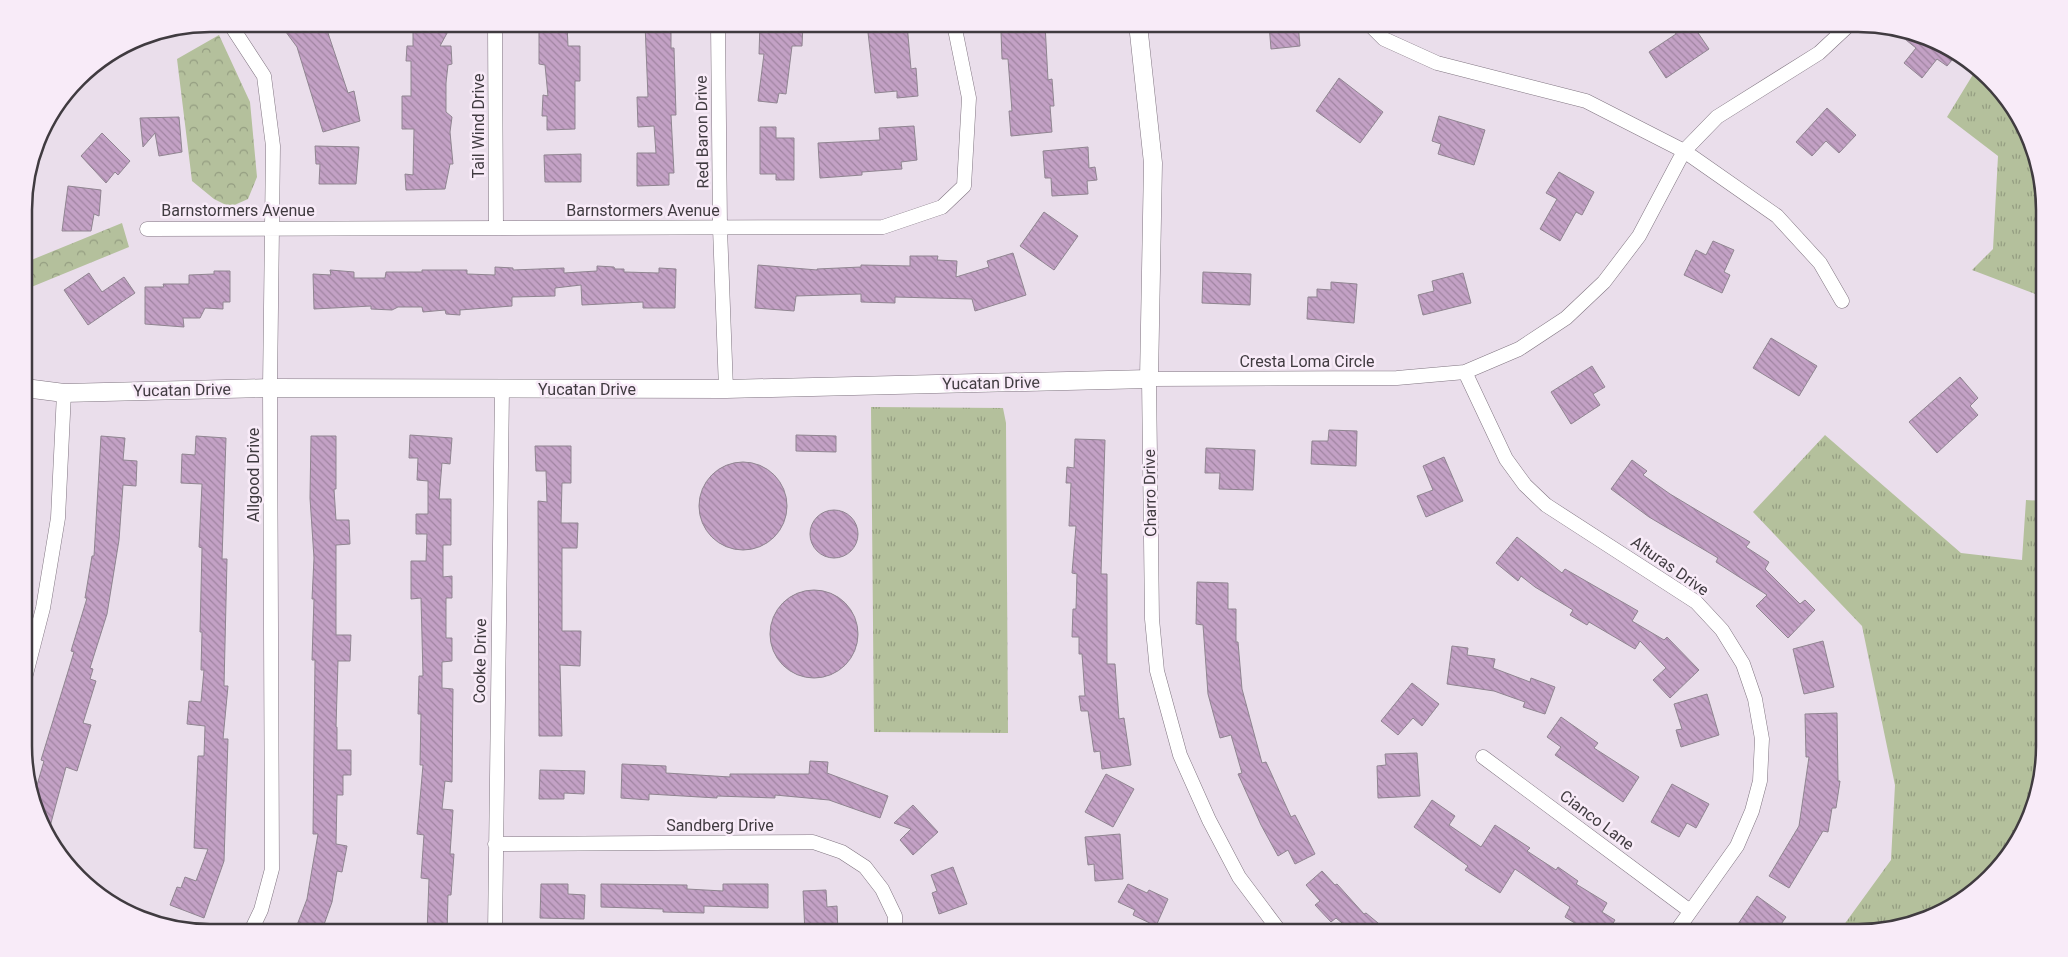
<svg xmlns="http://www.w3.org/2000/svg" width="2068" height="957" font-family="Roboto,sans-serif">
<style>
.grass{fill:url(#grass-tufts)}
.park{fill:url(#park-crowns)}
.building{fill:url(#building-back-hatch);stroke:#908591}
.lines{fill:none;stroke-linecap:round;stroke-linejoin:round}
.minor-casing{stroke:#807581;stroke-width:15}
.tertiary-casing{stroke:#807581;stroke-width:19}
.minor{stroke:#fff;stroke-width:14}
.tertiary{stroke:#fff;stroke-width:18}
.labels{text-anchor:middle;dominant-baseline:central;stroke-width:5;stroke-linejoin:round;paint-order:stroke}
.street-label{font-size:16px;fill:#403b40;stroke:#f8ebf8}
.rim{fill:none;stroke:#403b40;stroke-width:2.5}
</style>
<defs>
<pattern id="grass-tufts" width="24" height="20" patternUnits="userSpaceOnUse" patternTransform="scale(1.25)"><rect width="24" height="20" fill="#b4c09c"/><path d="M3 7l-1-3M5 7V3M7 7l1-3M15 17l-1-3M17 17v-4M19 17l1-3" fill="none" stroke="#949d81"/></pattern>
<pattern id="park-crowns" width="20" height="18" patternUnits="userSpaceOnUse" patternTransform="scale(1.25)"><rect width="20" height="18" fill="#b4c09c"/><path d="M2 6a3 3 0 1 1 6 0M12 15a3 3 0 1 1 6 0" fill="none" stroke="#949d81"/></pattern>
<pattern id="building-back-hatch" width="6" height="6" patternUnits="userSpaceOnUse" patternTransform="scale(1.25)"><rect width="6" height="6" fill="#c3a1c5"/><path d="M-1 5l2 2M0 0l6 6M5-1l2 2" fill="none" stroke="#a084a1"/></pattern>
</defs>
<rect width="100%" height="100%" fill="#eadeeb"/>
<path class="grass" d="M 1977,68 L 2006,97 L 2030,140 L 2043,187 L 2043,297 L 1972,270 L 1993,249 L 1998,156 L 1947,117 Z
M 871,407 L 1003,408 L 1006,423 L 1008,733 L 874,732 Z
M 1825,435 L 1961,553 L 2022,560 L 2026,500 L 2044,501 L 2044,746 L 2030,818 L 1998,869 L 1961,902 L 1918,923 L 1869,933 L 1838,933 L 1891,860 L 1895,785 L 1862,626 L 1753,512 Z"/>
<path class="park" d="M 219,35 L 250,102 L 257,177 L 248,199 L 230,207 L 214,199 L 192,181 L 177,59 Z
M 122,223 L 129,247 L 24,290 L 24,263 Z"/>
<path class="building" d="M 280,24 L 325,24 L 348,93 L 354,91 L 360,121 L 323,132 L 297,47 Z
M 413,24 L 452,24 L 440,46 L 451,46 L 452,64 L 448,65 L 446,83 L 446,112 L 452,117 L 450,132 L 453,164 L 450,164 L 445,189 L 406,190 L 405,174 L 413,175 L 414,129 L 402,129 L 402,96 L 411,96 L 411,61 L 406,61 L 407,46 L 413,46 Z
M 539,24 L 567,24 L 568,46 L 580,46 L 580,81 L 575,81 L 575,129 L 547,130 L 547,116 L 542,116 L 543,95 L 548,96 L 545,65 L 539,64 Z
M 645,24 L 671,24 L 671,48 L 674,48 L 676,115 L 671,115 L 674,173 L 669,173 L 669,185 L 637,186 L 637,153 L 656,153 L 654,126 L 638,127 L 637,97 L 648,97 Z
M 760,24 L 803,24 L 802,46 L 792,46 L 786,94 L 779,93 L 777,103 L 758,101 L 764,54 L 759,54 Z
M 867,24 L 907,24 L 911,69 L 916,68 L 918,96 L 897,98 L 897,91 L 875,93 Z
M 1003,24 L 1045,24 L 1048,80 L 1052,79 L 1054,106 L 1050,106 L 1052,132 L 1011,136 L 1009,111 L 1012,111 L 1008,59 L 1002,59 L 1001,32 L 1004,32 Z
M 1269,24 L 1298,24 L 1300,46 L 1271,49 Z
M 1670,24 L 1692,24 L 1709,49 L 1666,78 L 1649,52 L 1676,34 Z
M 1896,32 L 1929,38 L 1957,54 L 1947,66 L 1937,59 L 1922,78 L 1904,63 L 1916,48 Z
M 1339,78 L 1383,112 L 1360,143 L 1316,111 Z
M 1827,108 L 1856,135 L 1839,153 L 1826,141 L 1812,156 L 1796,142 Z
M 1439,116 L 1485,130 L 1474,165 L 1438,154 L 1441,144 L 1432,141 Z
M 179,117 L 182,152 L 159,156 L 155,133 L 143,147 L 140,118 Z
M 914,126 L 917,160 L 901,162 L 902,169 L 862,172 L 862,175 L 820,178 L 818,143 L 880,140 L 879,128 Z
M 760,127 L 776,127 L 776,138 L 794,138 L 794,180 L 776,180 L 776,174 L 760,174 Z
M 102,133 L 130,161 L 118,175 L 115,172 L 106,183 L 81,156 Z
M 315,146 L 359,147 L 356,184 L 319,184 L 320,164 L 316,164 Z
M 1088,147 L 1089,168 L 1095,167 L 1097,180 L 1087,181 L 1088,194 L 1052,196 L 1051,178 L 1045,178 L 1043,151 Z
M 581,154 L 581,182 L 545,182 L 544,155 Z
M 1559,172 L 1594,192 L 1582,215 L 1576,212 L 1560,241 L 1540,229 L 1557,199 L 1546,193 Z
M 68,186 L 101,190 L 99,216 L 94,214 L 91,231 L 62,231 Z
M 1044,212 L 1078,236 L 1054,270 L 1020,246 Z
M 1713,241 L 1734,250 L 1724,272 L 1730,275 L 1722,293 L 1684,275 L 1696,250 L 1706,255 Z
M 1013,253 L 1026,295 L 975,311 L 972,299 L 895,297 L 895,303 L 861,302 L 861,294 L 796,296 L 794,311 L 755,308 L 758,265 L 817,270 L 817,269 L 861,267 L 861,265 L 910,266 L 910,256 L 938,256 L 937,260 L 957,261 L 956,277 L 989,267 L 987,261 Z
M 597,266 L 614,267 L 615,269 L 624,269 L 624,272 L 659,273 L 659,268 L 676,269 L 675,308 L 643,308 L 643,302 L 582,305 L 581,285 L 555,288 L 555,296 L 512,297 L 512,306 L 460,310 L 460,315 L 446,314 L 445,310 L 423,312 L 422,307 L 398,307 L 392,310 L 371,309 L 371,306 L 314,309 L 313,274 L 331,275 L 330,270 L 354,272 L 354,278 L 385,278 L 386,272 L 422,272 L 422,270 L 467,270 L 467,274 L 495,275 L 495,267 L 513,268 L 513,270 L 564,268 L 564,273 L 597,271 Z
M 214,271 L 230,271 L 230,302 L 223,302 L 223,309 L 205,308 L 200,318 L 183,318 L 184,327 L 145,324 L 145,287 L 164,287 L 163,284 L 189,284 L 189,275 L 214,274 Z
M 1203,272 L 1251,274 L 1250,305 L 1202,303 Z
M 89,273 L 102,292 L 124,277 L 135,293 L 88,325 L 64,290 Z
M 1463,273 L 1471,303 L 1423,315 L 1418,295 L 1434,291 L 1432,281 Z
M 1331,282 L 1357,284 L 1354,323 L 1307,319 L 1308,297 L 1317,297 L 1317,289 L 1331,290 Z
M 1771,338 L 1817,366 L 1799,396 L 1753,368 Z
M 1592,366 L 1605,387 L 1593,394 L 1600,405 L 1571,424 L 1551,392 Z
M 1960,377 L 1978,398 L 1970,406 L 1978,415 L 1937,453 L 1909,422 Z
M 1329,430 L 1357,431 L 1356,466 L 1311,464 L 1312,441 L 1328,441 Z
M 410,435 L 452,438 L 450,464 L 442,463 L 439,499 L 451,499 L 451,545 L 443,545 L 443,577 L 452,576 L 452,598 L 446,598 L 446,638 L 452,638 L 452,661 L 442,662 L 442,688 L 453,689 L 452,782 L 445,781 L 442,809 L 453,810 L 450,854 L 454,854 L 451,895 L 448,895 L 447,933 L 427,933 L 429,879 L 421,878 L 424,835 L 417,834 L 423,765 L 420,765 L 421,714 L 418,714 L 419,676 L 423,676 L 421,598 L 411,599 L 411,561 L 426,561 L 427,534 L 416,534 L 416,514 L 428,514 L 428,481 L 417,480 L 418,458 L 409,458 Z
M 796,435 L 836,436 L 836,452 L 796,451 Z
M 101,436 L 125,438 L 123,460 L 137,461 L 136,486 L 123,485 L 119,540 L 107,614 L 90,668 L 93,669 L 90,679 L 96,681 L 83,723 L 91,725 L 77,771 L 66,767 L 48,834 L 38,817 L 33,799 L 44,761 L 41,760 L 74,652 L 71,651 L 87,598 L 85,598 L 92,556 L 94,556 Z
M 196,436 L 226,438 L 222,559 L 227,559 L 224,686 L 228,686 L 223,739 L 228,739 L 224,861 L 204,918 L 170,905 L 177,887 L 181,888 L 185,877 L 196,881 L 208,849 L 194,848 L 198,756 L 204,756 L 205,726 L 187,724 L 189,701 L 201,702 L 204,670 L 201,670 L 202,632 L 200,632 L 202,548 L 199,547 L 202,484 L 181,483 L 182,454 L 195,455 Z
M 311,436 L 336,436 L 336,489 L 334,489 L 336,520 L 349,520 L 350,544 L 336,545 L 336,635 L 351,635 L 350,661 L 338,661 L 336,727 L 337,727 L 337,750 L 351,750 L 351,775 L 343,775 L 343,795 L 337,795 L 336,844 L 347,846 L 342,872 L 337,871 L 332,902 L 321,933 L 294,933 L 307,899 L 318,834 L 313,834 L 315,660 L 312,660 L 314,599 L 312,599 L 314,558 L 310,498 Z
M 1075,439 L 1105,440 L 1101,574 L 1107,574 L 1107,664 L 1115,664 L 1119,719 L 1124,718 L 1131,765 L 1102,769 L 1100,751 L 1094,752 L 1088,711 L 1081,711 L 1079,696 L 1085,696 L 1082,654 L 1079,654 L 1079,637 L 1072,637 L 1073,609 L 1076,609 L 1077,574 L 1072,573 L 1076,526 L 1069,526 L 1071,483 L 1066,483 L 1067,467 L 1074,468 Z
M 535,446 L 571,446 L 571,483 L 562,483 L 561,523 L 578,523 L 577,548 L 562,548 L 562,631 L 581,631 L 580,666 L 560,665 L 562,736 L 539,736 L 538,501 L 547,502 L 546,471 L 536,471 Z
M 1206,448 L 1255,450 L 1253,490 L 1219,489 L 1220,473 L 1205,473 Z
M 1444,457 L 1463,501 L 1426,517 L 1417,496 L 1433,490 L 1423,466 Z
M 1632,460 L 1647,471 L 1643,475 L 1670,494 L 1750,542 L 1746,547 L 1769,562 L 1765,569 L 1800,604 L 1805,600 L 1815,610 L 1788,638 L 1756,606 L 1767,595 L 1716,562 L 1718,558 L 1649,517 L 1611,489 Z
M699 506a44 44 0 1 1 88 0a44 44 0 1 1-88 0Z
M810 534a24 24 0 1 1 48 0a24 24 0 1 1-48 0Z
M 1517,537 L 1562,573 L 1565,569 L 1638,611 L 1632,621 L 1664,640 L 1667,637 L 1699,670 L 1670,698 L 1653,680 L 1666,668 L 1640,641 L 1635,649 L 1589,622 L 1587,625 L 1570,615 L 1573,610 L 1535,587 L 1521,576 L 1518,581 L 1496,563 Z
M 1197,582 L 1228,583 L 1228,609 L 1236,609 L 1236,642 L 1238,642 L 1242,689 L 1262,763 L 1266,762 L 1291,817 L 1295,815 L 1315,854 L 1295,864 L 1288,850 L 1278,856 L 1261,825 L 1238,774 L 1242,773 L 1231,735 L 1220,738 L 1208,694 L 1203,625 L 1196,624 Z
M770 634a44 44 0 1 1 88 0a44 44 0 1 1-88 0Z
M 1823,641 L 1834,687 L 1804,694 L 1793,649 Z
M 1452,646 L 1468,648 L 1467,655 L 1495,659 L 1493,668 L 1530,682 L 1531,678 L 1555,687 L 1545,714 L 1523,707 L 1525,702 L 1494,691 L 1447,684 Z
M 1412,683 L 1439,704 L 1422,726 L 1413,718 L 1398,735 L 1381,721 Z
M 1707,694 L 1719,735 L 1681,747 L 1676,730 L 1682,729 L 1674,704 Z
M 1837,713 L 1838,781 L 1840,781 L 1836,808 L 1832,808 L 1828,832 L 1823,831 L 1789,888 L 1769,876 L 1799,826 L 1809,757 L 1806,757 L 1805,714 Z
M 1561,717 L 1598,743 L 1594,748 L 1639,777 L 1623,802 L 1555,755 L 1561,747 L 1547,737 Z
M 1417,753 L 1420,796 L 1378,798 L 1377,766 L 1386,765 L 1385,754 Z
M 810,761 L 828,762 L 827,773 L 888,796 L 880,818 L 829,800 L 775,795 L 775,798 L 717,796 L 717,798 L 649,794 L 649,800 L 621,798 L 622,764 L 666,766 L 666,773 L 730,777 L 730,774 L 809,774 Z
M 540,770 L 585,771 L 584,794 L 564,793 L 564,799 L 539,799 Z
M 1106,774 L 1134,789 L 1113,827 L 1085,812 Z
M 1672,784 L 1709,804 L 1696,828 L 1687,823 L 1679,837 L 1651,822 Z
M 1432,800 L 1455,816 L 1449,825 L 1481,847 L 1495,825 L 1530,848 L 1527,851 L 1556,870 L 1558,867 L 1578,881 L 1576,884 L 1607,903 L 1602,912 L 1615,920 L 1607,933 L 1591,933 L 1565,917 L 1570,907 L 1515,869 L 1500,893 L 1465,870 L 1468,866 L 1414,827 Z
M 913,805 L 938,832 L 913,855 L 900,840 L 911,829 L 894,823 Z
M 1120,834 L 1123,879 L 1095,881 L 1094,864 L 1088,865 L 1085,837 Z
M 953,867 L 967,904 L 939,914 L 932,893 L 937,891 L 931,875 Z
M 1322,871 L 1335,885 L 1337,884 L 1364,914 L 1366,913 L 1390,933 L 1354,933 L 1336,918 L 1331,922 L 1315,905 L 1320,901 L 1306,885 Z
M 541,884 L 568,884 L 568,894 L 585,895 L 584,919 L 540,918 Z
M 601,884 L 687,885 L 687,889 L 723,891 L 723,884 L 768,884 L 768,908 L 704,906 L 704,913 L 663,912 L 663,909 L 601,907 Z
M 1128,884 L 1147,893 L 1149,890 L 1168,899 L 1156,926 L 1133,915 L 1135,910 L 1118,902 Z
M 826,890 L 827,907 L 837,906 L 838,933 L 805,933 L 803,891 Z
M 1757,896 L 1786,917 L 1775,933 L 1732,933 Z"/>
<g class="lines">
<defs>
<path id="minor" d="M 230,24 L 264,76 L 273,146 L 270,388 L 272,869 L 261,910 L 250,933
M 495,24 L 496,228
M 718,24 L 720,228 L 726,389
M 1369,24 L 1384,39 L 1437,63 L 1586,101 L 1684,151 L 1777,216 L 1820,263 L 1842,301
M 147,229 L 883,227 L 942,207 L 964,186 L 969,98 L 954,24
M 1465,372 L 1506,459 L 1525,485 L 1546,505 L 1696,602 L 1722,630 L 1743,664 L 1755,699 L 1762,739 L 1760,781 L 1752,811 L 1737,846 L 1675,933
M 25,678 L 43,608 L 58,518 L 64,393
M 1483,757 L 1690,911
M 495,844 L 813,842 L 842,852 L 865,867 L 882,889 L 895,916 L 895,933
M 495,933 L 502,389
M 1281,933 L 1239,877 L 1209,820 L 1180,755 L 1157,671 L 1152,619 L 1149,379 L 1397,378 L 1465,372 L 1519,349 L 1566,318 L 1604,282 L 1639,236 L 1684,151 L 1717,117 L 1819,53 L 1850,24"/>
<path id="tertiary" d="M 25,388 L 64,393 L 270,388 L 726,389 L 1149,379 L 1153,163 L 1138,24"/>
</defs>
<use href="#minor" class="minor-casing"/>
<use href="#tertiary" class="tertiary-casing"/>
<use href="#minor" class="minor"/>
<use href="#tertiary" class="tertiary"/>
</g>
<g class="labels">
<g class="street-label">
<text transform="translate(478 126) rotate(-90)">Tail Wind Drive</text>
<text transform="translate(702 132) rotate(-91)">Red Baron Drive</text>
<text x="238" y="210">Barnstormers Avenue</text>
<text x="643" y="210">Barnstormers Avenue</text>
<text x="1307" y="361">Cresta Loma Circle</text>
<text transform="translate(991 383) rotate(-1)">Yucatan Drive</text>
<text x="587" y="389">Yucatan Drive</text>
<text transform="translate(182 390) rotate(-1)">Yucatan Drive</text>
<text transform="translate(253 475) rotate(-90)">Allgood Drive</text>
<text transform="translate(1150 493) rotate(-91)">Charro Drive</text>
<text transform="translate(1670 566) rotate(35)">Alturas Drive</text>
<text transform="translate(480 661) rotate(-89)">Cooke Drive</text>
<text transform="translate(1597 820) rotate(37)">Cianco Lane</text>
<text x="720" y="825">Sandberg Drive</text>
</g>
</g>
<path d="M0 0H2068V957H0ZM210 32H1858A178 178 0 0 1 2036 210V746A178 178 0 0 1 1858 924H210A178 178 0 0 1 32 746V210A178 178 0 0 1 210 32Z" fill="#f8ebf8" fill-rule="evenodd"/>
<path class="rim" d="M210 32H1858A178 178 0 0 1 2036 210V746A178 178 0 0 1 1858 924H210A178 178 0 0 1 32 746V210A178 178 0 0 1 210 32Z"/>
</svg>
